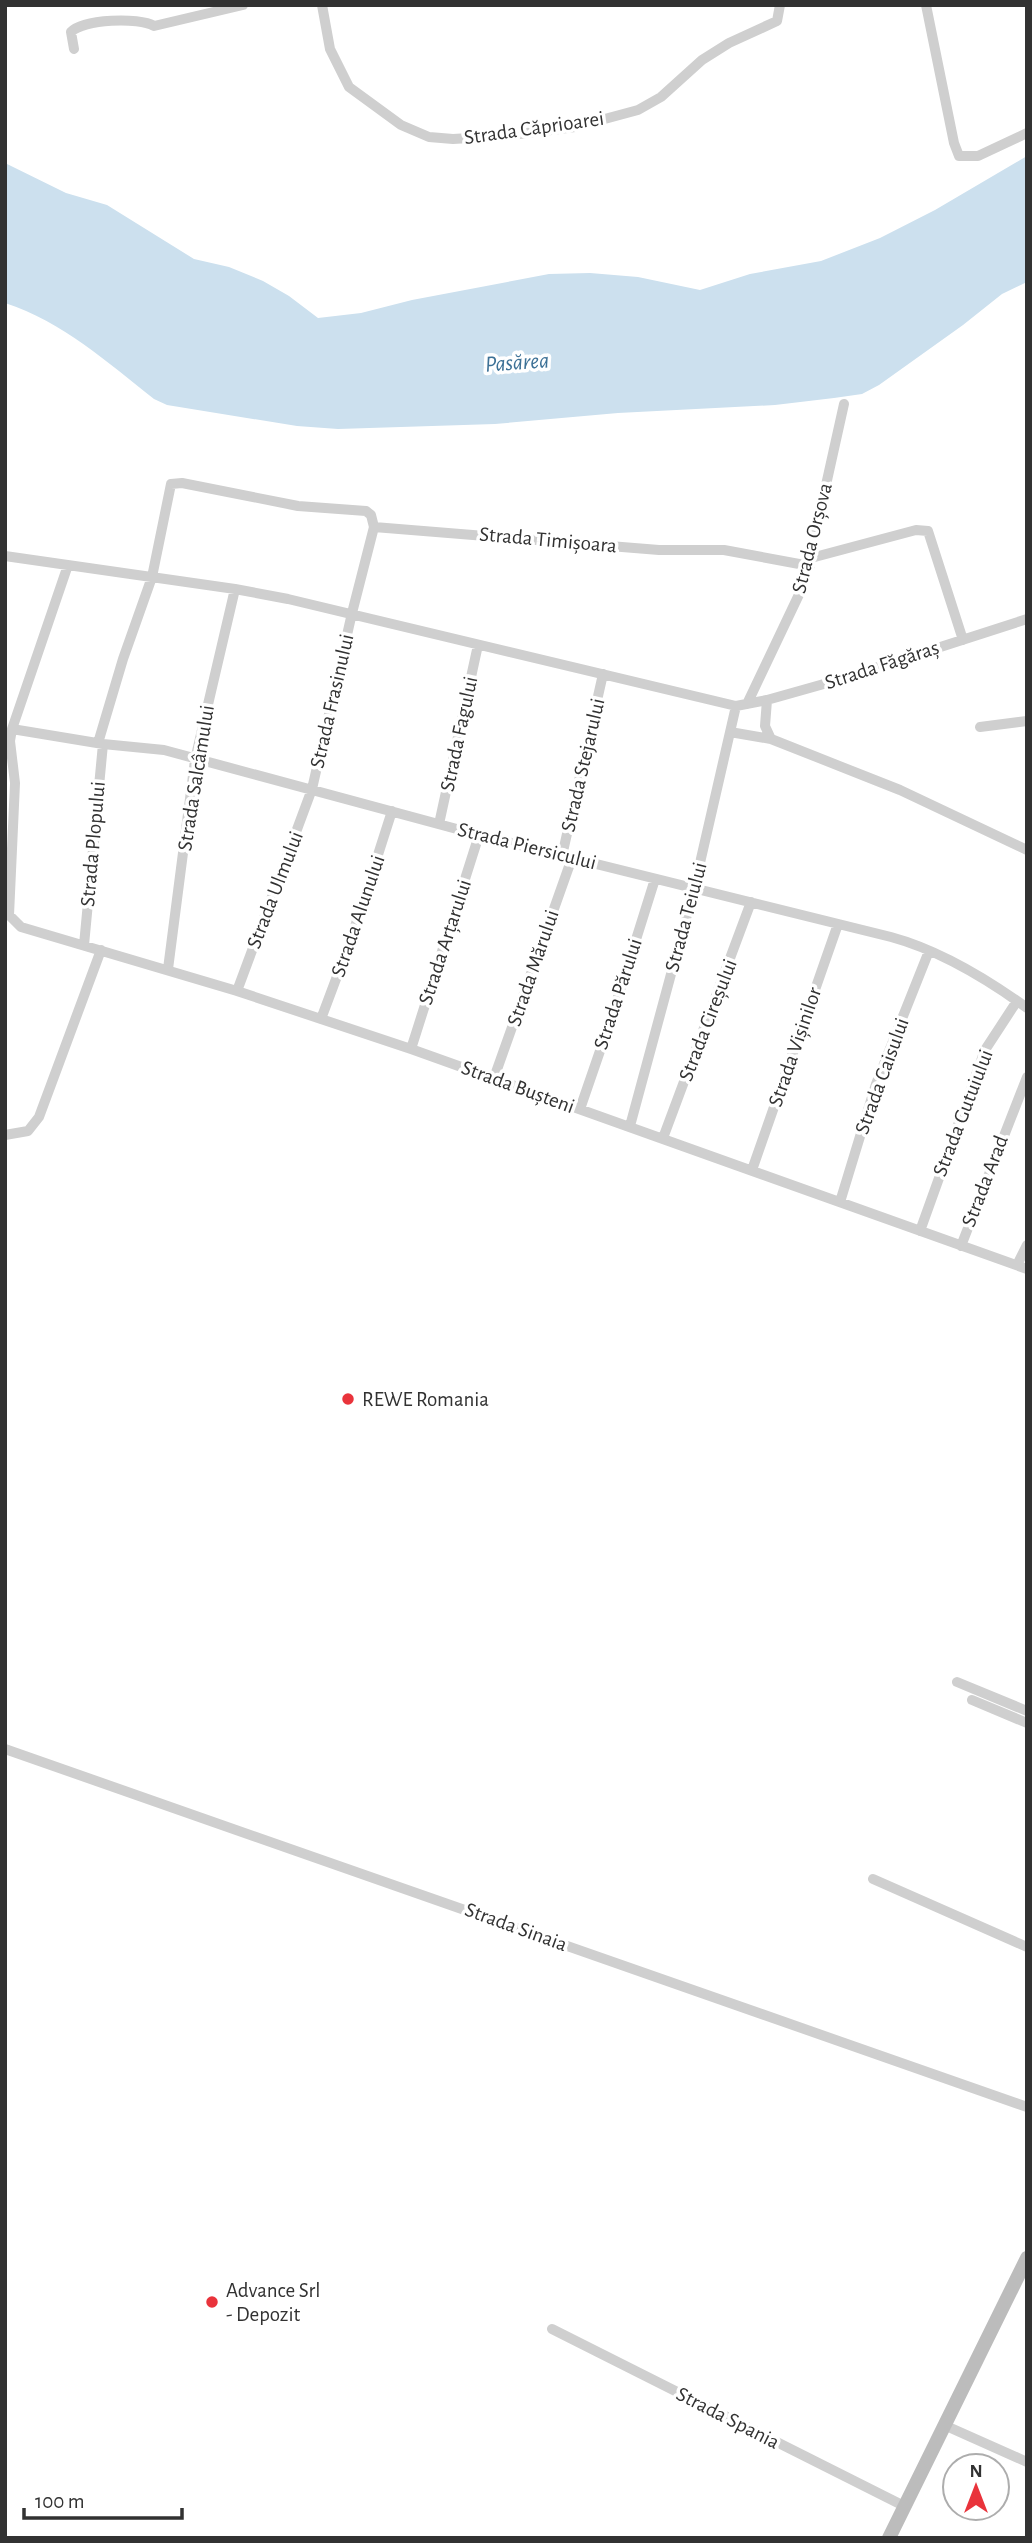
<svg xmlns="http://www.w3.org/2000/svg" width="1032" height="2543" font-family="'Alegreya Sans',sans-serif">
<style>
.water{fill:#cce0ee}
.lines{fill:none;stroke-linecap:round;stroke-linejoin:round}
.street{stroke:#cfcfcf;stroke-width:10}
.secondary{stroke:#bcbcbc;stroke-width:14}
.poi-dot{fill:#e9333b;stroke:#fff;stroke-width:2.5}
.labels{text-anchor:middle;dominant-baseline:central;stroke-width:7;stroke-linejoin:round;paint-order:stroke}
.street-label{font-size:21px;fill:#323232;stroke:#fff}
.poi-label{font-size:21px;fill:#323232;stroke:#fff;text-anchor:start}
.water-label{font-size:23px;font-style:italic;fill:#3d7196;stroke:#fff}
</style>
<rect width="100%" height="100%" fill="#fff"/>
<path class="water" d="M 1027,156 L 1027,282 L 1002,294 L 963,325 L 879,385 L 862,394 L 834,398 L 775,405 L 618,413 L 495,424 L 338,429 L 297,426 L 167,405 L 154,399 C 107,362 63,322 5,303 L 5,163 L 66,193 L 107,205 L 194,259 L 229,267 L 263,281 L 289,296 L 318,318 L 361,313 L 412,300 L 549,274 L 590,273 L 638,277 L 700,290 L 750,274 L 821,261 L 880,238 L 935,210 Z"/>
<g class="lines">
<path class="street" d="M 322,5 L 330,49 L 349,87 L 401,125 L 429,137 L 453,139 L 503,136 L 575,127 L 638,110 L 661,97 L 702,60 L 729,43 L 777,21 L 780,5
M 926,5 L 954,143 L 959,156 L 978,156 L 1027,133
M 74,49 L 71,32 C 83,19 139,17 154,26 L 243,5
M 5,556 L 235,589 L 288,599 L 736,706 L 767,700 L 838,680 L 1027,619
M 811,558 L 916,530 L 928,531 L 963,640
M 767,700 L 765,726 L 771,739 L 900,790 L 1027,850
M 747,704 L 804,584 L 844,404
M 980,727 L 1027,721
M 12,729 L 103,744 L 164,750 L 479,835 L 891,937 C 939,950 987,979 1027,1008
M 730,732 L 771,739
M 98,743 L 123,659 L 152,577 L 171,484 L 182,483 L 298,506 L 366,511 L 371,515 L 374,527
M 439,824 L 478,645
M 562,856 L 603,674
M 9,915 L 21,927 L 237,991 L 411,1049 L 1027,1269
M 9,915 L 15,783 L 10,741 L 12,729 L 68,565
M 84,945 L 103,744
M 168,969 L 195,760 L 235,589
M 237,991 L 312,789 L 352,613 L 374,527 L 659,550 L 724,550 L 810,566
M 321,1019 L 351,939 L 392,811
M 411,1049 L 479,835
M 494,1078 L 572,858
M 580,1109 L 612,1016 L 655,879
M 630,1126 L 694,889 L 736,706
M 5,1135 L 28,1131 L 39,1117 L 101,950
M 663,1138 L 751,902
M 752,1170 L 838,924
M 840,1202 L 876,1084 L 929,951
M 920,1231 L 985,1050 L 1017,1001
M 961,1246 L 1027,1077
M 1017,1265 L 1027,1245
M 957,1682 L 1027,1711
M 972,1700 L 1027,1723
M 5,1749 L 1027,2107
M 873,1879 L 1027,1947
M 552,2329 L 904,2506
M 944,2425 L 1027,2462"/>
<path class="secondary" d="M 889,2538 L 1027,2258"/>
</g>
<g class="poi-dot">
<circle cx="348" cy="1399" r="7"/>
<circle cx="212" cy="2302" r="7"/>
</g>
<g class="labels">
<g class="street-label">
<text transform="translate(534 128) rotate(-8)">Strada Căprioarei</text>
<text transform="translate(812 538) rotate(-76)">Strada Orșova</text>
<text transform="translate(548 540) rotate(5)">Strada Timișoara</text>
<text transform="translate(882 665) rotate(-18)">Strada Făgăraș</text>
<text transform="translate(332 701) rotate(-77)">Strada Frasinului</text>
<text transform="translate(459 734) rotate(-78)">Strada Fagului</text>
<text transform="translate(583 765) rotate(-77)">Strada Stejarului</text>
<text transform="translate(196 778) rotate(-81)">Strada Salcâmului</text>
<text transform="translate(93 844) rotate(-85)">Strada Plopului</text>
<text transform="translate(527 846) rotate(14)">Strada Piersicului</text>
<text transform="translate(275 890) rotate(-69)">Strada Ulmului</text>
<text transform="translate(358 916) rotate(-71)">Strada Alunului</text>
<text transform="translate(686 917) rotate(-75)">Strada Teiului</text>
<text transform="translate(445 942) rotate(-72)">Strada Arțarului</text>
<text transform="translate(533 968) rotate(-71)">Strada Mărului</text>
<text transform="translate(618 994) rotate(-72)">Strada Părului</text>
<text transform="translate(708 1020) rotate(-69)">Strada Cireșului</text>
<text transform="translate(795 1047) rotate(-71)">Strada Vișinilor</text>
<text transform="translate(882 1076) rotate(-70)">Strada Caisului</text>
<text transform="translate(518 1087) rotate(20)">Strada Bușteni</text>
<text transform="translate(963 1113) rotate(-69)">Strada Gutuiului</text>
<text transform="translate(985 1181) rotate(-69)">Strada Arad</text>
<text transform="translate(516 1927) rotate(20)">Strada Sinaia</text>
<text transform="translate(728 2418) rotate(27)">Strada Spania</text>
</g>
<g class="poi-label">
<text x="362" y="1399">REWE Romania</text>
<text x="226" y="2290">Advance Srl<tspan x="226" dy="24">- Depozit</tspan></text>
</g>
<g class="water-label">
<text transform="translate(517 363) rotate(-4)">Pasărea</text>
</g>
</g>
<rect width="1032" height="2543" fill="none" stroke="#323232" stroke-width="14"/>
<g transform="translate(976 2487)"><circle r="33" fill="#ffffff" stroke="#adadad" stroke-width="2"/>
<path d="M0-5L12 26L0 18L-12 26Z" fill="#e9333b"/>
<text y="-10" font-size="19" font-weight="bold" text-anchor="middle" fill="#323232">N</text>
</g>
<path d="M24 2508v10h158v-10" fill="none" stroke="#323232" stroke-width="3.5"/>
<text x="35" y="2508" font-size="21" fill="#323232" stroke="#ffffff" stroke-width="5" paint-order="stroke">100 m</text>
</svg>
